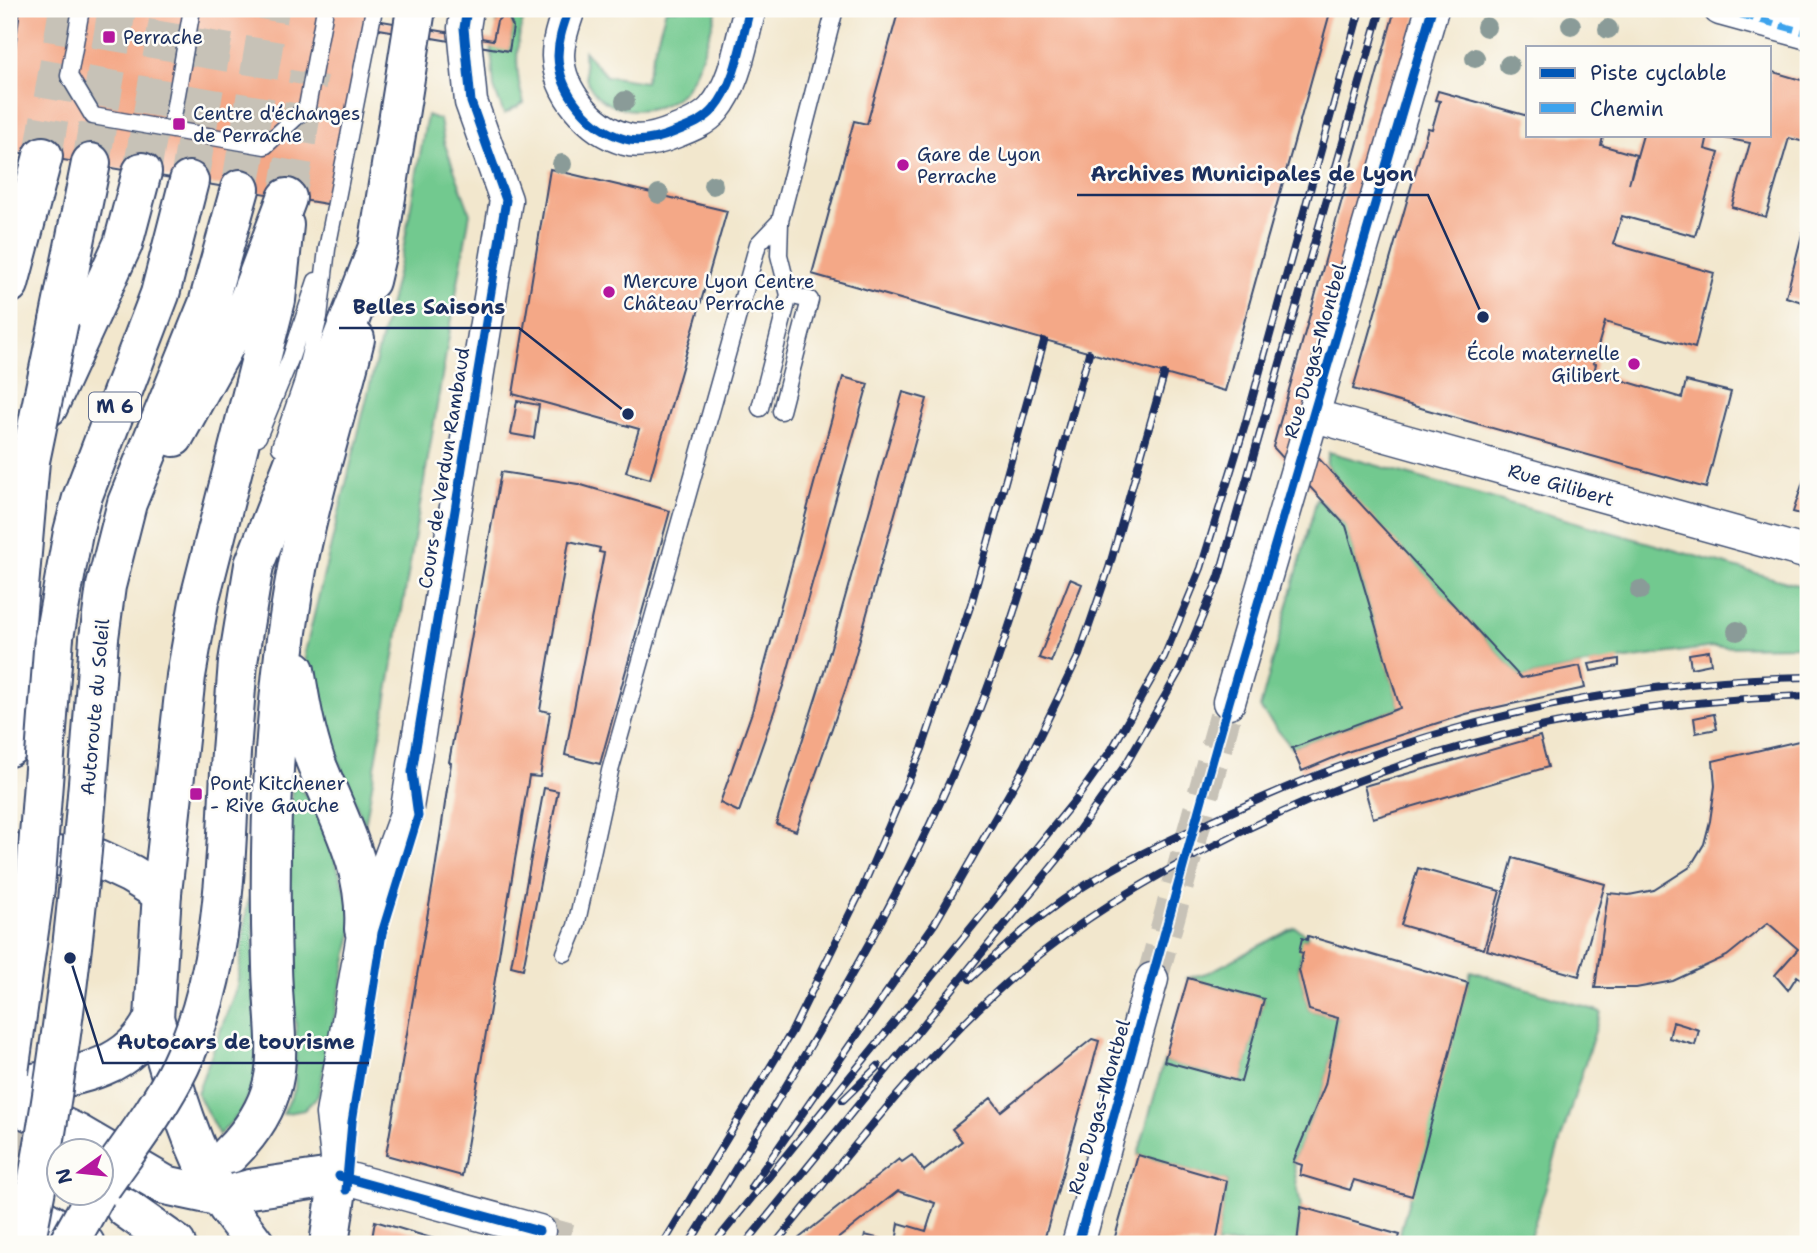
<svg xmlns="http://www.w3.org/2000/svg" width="1817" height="1253" font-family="'Shantell Sans',sans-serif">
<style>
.green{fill:#72c98f;stroke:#467c76;stroke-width:2}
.building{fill:#f4a887}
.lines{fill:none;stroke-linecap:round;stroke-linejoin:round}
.minor-tunnel{stroke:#c7c2b7;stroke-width:32;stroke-dasharray:32 16;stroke-linecap:butt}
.primary-tunnel{stroke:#c7c2b7;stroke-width:38;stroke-dasharray:38 19;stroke-linecap:butt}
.trunk-tunnel{stroke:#c7c2b7;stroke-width:38;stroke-dasharray:38 19;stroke-linecap:butt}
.service-casing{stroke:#3b4b6f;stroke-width:19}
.minor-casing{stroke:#3b4b6f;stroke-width:35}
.tertiary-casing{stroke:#3b4b6f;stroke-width:42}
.secondary-casing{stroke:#3b4b6f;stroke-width:42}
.primary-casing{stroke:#3b4b6f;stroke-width:42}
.trunk-casing{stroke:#3b4b6f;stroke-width:42}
.service{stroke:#fff;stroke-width:16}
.minor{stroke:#fff;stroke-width:32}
.tertiary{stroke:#fff;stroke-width:38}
.secondary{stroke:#fff;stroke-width:38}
.primary{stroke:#fff;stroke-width:38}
.trunk{stroke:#fff;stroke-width:38}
.rail-casing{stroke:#1b2f5e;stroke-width:8}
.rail{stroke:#fdfcf7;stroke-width:5;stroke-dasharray:16;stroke-linecap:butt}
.service-bridge-casing{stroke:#3b4b6f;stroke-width:19;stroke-linecap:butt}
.trunk-bridge-casing{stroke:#3b4b6f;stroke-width:42;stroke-linecap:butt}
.service-bridge{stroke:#fff;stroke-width:16}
.trunk-bridge{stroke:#fff;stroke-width:38}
.quiet{stroke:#3da3ed;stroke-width:7;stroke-dasharray:14 7;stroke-linecap:butt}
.cycleway-casing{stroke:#fdfcf7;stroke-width:13}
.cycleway{stroke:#0057b8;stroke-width:9}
.tree{fill:#8a9b98}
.poi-dot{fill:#b5179e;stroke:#fdfcf7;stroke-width:2.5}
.labels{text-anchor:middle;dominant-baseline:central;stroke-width:5;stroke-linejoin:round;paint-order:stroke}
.shield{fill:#fdfcf7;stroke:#5f6c8c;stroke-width:2}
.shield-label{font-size:18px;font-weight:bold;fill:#1b2f5e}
.poi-label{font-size:19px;fill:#1b2f5e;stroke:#fdfcf7;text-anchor:start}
.street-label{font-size:19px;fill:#1b2f5e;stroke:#fdfcf7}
.leader{fill:none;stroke:#1b2f5e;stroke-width:2.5}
.callout-dot{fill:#1b2f5e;stroke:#fdfcf7;stroke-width:2.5}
.callout-label{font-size:21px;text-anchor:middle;font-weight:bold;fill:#1b2f5e;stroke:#fdfcf7;stroke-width:5;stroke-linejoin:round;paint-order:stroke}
</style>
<rect width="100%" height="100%" fill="#fdfcf7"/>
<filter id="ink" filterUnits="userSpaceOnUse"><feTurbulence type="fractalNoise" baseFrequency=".0143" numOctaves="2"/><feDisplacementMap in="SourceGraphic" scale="14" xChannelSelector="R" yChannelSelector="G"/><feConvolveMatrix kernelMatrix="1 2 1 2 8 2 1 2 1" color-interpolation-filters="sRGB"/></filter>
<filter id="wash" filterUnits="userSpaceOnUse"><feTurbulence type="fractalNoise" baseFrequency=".00686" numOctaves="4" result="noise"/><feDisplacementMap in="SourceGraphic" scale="28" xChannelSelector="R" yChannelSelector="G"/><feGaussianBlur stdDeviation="1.57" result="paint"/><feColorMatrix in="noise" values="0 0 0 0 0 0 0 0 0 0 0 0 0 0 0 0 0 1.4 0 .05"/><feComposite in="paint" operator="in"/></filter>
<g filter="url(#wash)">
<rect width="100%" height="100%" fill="#f2e7cd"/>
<path class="green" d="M 499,9 L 527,9 C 515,38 514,73 524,103 L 504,114 L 494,88 L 491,47 L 509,50 L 513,27 L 511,19 L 504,16 L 496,23 Z
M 666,9 L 717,9 C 711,30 697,78 682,93 C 656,118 599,117 586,78 C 584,69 584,60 584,51 L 606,76 L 645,82 Z
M 427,115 L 440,120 L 444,142 L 470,213 L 365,826 L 309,690 L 305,652 L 404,245 Z
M 1329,452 L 1808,588 L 1808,646 L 1713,647 L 1584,665 L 1521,678 L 1341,484 L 1326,464 Z
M 1317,498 L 1346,526 L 1400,708 L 1292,748 L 1260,708 Z
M 292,781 L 317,807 L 355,919 L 318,1096 L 304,1110 L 283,1114 L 295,1089 L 296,1030 L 289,927 Z
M 248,898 L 253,913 L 256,1077 L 241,1112 L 219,1135 L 197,1093 L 237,986 Z
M 1295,927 L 1308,936 L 1307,940 L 1303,938 L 1299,970 L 1309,1010 L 1338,1018 L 1325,1085 L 1293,1162 L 1301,1207 L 1297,1244 L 1216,1244 L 1227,1181 L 1138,1155 L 1164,1061 L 1241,1082 L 1264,1000 L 1188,978 L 1210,972 Z
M 1471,971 L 1601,1012 L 1528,1244 L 1397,1244 Z"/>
<g id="blocks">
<path class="building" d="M 20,9 L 371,9 L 370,19 L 493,40 L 497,21 L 501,17 L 509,18 L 513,27 L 509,51 L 367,27 L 333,205 L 9,151 L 9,97 Z
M 899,9 L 1331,9 L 1225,391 L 812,274 L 854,121 L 867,124 Z
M 1395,9 L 1419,9 L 1298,436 L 1521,678 L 1580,666 L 1585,688 L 1466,714 L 1350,751 L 1302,771 L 1292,748 L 1400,708 L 1346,526 L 1273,447 Z
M 1770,71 L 1808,82 L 1808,143 L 1789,138 L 1766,217 L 1732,207 L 1750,143 L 1709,135 L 1770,135 Z
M 1438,91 L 1528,116 L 1528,135 L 1603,137 L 1601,145 L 1636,155 L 1629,184 L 1643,135 L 1708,135 L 1705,149 L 1719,153 L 1695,236 L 1622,216 L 1613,244 L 1714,273 L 1695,348 L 1605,322 L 1593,363 L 1596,364 L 1594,372 L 1682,398 L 1686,381 L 1731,392 L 1706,488 L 1353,389 L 1428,128 L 1432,129 L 1440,101 L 1435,100 Z
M 550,169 L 727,211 L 650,479 L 626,472 L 639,429 L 513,394 Z
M 1807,215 L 1808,215 L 1808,304 L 1786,297 Z
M 843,377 L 868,384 L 784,683 L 739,812 L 720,803 L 752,712 Z
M 903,392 L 927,399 L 847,685 L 796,831 L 776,824 L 824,672 Z
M 517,401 L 539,405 L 534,438 L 511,434 Z
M 1808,467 L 1808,516 L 1793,512 Z
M 501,472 L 578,484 L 670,511 L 600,764 L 565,755 L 604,553 L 599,552 L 600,548 L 569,541 L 540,710 L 550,712 L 540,777 L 529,776 L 462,1176 L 386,1155 L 434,877 L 451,763 L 449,762 Z
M 1070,579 L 1082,584 L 1051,662 L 1039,658 Z
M 1709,651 L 1711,664 L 1691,668 L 1689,654 Z
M 1619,659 L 1619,666 L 1591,671 L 1589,664 Z
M 1714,714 L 1717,729 L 1696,733 L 1694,718 Z
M 1540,736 L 1548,767 L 1373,818 L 1364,786 Z
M 1803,740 L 1808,770 L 1808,969 L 1801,979 L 1797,976 L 1788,990 L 1775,975 L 1798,949 L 1768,923 L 1727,956 L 1673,981 L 1636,988 L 1595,988 L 1608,893 L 1629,895 L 1654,890 L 1690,867 L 1704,844 L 1710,821 L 1715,786 L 1713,761 Z
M 544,788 L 558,791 L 523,969 L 511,966 Z
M 1513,858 L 1605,884 L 1579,976 L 1487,950 Z
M 1418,868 L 1500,891 L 1484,949 L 1401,925 Z
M 1308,936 L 1468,983 L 1412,1196 L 1354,1180 L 1350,1190 L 1300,1175 L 1302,1165 L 1293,1162 L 1325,1085 L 1338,1018 L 1309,1010 L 1299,970 L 1303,953 L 1299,952 L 1302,938 L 1307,940 Z
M 1188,978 L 1264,999 L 1241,1082 L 1164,1061 Z
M 1673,1022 L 1699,1030 L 1695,1045 L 1669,1038 Z
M 1092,1039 L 1099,1041 L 1043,1244 L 863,1244 L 865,1235 L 896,1243 L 899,1223 L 926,1231 L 935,1203 L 898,1191 L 831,1244 L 803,1244 L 798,1239 L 899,1159 L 902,1162 L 912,1155 L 924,1171 L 962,1141 L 952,1129 L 991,1098 L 1001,1111 Z
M 1138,1155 L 1227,1181 L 1216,1244 L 1113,1244 Z
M 1301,1207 L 1400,1235 L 1397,1244 L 1297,1244 Z
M 375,1221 L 451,1244 L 371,1244 Z"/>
</g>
</g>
<g filter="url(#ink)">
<use href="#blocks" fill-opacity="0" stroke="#3b4b6f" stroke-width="2"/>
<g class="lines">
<path class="minor-tunnel" d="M 1152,979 L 1229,702
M 539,1231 L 585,1244"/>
<path class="primary-tunnel" d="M 43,156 L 68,9
M 142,172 L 170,9
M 287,198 L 309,73
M 9,1126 L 60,1160"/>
<path class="trunk-tunnel" d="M 91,163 L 117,9
M 189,181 L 218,9
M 240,189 L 270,9"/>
<defs>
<path id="service" d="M 9,24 L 11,9
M 171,128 L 192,9
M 760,408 L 789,295 L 779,255 L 780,221
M 781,411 L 810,300 L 789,295
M 258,437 L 291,357 L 316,281
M 280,447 L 302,384 L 319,317 L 327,249 L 374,9
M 565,953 L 576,926 L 610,771 L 758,244 L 780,221 L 835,9"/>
<path id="minor" d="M 467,9 L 464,28 L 471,102 L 506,200 L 406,814 L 364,929 L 332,1114 L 339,1176 L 539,1231
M 569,9 C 564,24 558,39 558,56 C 559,92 590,129 625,139 C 641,144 663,137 677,131 C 690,126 705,120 714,109 C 736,83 741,41 750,9
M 1720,9 L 1808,33
M 1315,416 L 1808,553
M 1229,702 L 1432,9
M 1078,1244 L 1152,979"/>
<path id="tertiary" d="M 154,1018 C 172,1079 188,1141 220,1196 C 230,1213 244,1228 255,1244
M 9,1199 L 85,1244
M 125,1208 L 176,1244
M 329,1244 L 339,1176"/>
<path id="secondary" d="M 9,853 L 99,859 L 131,874 L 162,893"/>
<path id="primary" d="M 370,281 L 378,247 L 416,9
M 9,284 L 43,156
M 48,407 L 123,244 L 142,172
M 295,670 C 300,700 305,731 315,760 C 337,817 368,866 364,929
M 9,1087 C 63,1077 128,1075 154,1018 L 162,893 L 186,676 L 199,602 L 276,300 L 284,225
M 20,1107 L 76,1133 L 165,1185 L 221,1197 L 250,1189 L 339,1176
M 230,1154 C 293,1091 274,1047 272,967 C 268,841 273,710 294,586 C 308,503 335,421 355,339"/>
<path id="trunk" d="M 59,321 L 91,163
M 174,437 L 246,307 L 287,198
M 54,637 L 73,532 L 82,498 L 160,294 L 189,181
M 99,638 L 106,586 L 127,503 L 208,304 L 240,189
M 9,747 L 15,633
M 231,752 L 238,662 L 254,565 L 378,247"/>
</defs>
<use href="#service" class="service-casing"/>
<use href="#minor" class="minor-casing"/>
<use href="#tertiary" class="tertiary-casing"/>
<use href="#secondary" class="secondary-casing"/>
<use href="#primary" class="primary-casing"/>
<use href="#trunk" class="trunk-casing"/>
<use href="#service" class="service"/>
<use href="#minor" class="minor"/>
<use href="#tertiary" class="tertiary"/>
<use href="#secondary" class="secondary"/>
<use href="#primary" class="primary"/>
<use href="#trunk" class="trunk"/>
<defs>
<path id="rail" d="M 970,979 C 1008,943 1048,907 1094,880 C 1137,854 1185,833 1231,812 C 1415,727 1606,680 1808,677
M 843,1100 L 878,1066
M 751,1187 L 935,923 L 1025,766 L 1079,655 L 1109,568 L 1164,375
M 663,1244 L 792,1031 L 861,891 L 922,749 L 972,601 L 1044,341
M 689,1244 C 792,1077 900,909 973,726 C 1021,605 1054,479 1089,353
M 714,1244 L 1080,794 L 1112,749 L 1164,657 L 1201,568 L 1245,425 L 1360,9
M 745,1244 L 1059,858 L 1126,764 L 1180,670 L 1219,577 L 1381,9
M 775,1244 C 849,1153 930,1047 1020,971 C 1079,920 1145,881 1215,845 C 1406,746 1593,702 1808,696"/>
</defs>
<use href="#rail" class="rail-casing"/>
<use href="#rail" class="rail"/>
<defs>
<path id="service-bridge" d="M 81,9 L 69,76 L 93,116 L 265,146 L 307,107 L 325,9"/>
<path id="trunk-bridge" d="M 15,633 L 30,461 L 59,321
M 9,1072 L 35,888 L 54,637
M 102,1186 C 129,1147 159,1109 180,1066 C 227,968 225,859 231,752
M 25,1244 C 67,1044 85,842 99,638
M 68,1244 L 96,1194"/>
</defs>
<use href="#service-bridge" class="service-bridge-casing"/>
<use href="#trunk-bridge" class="trunk-bridge-casing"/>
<use href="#service-bridge" class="service-bridge"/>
<use href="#trunk-bridge" class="trunk-bridge"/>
<path class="quiet" d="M 1720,9 L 1808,33"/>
<defs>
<path id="cycleway" d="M 569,9 C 564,24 558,39 558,56 C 559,92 590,129 625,139 C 641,144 663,137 677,131 C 690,126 705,120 714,109 C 736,83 741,41 750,9
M 339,1176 L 539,1231
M 346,1190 L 352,1122 L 382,933 L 418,816 L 412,772 L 506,200 L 471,102 L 464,28 L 467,9
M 1078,1244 L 1229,702 L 1432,9"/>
</defs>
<use href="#cycleway" class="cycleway-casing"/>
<use href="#cycleway" class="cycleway"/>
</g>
<g class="tree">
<circle cx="1571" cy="25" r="10"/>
<circle cx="1486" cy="27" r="10"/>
<circle cx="1608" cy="29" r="10"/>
<circle cx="1475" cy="58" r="10"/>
<circle cx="1509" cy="65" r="10"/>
<circle cx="625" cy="101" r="10"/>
<circle cx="562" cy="164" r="10"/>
<circle cx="713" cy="185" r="10"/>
<circle cx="659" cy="194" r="10"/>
<circle cx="1640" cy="590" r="10"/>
<circle cx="1737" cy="631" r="10"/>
</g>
</g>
<g class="poi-dot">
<rect x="102" y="30" width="14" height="14" rx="3.5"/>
<rect x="172" y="117" width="14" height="14" rx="3.5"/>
<circle cx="903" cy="165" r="7"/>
<circle cx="609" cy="292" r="7"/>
<circle cx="1634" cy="364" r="7"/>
<rect x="189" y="787" width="14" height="14" rx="3.5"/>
</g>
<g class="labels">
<rect class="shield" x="89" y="392.5" width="52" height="29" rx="5"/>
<g class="shield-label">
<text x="115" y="407">M 6</text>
</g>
<g class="poi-label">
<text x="123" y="37">Perrache</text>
<text x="193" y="113">Centre d'échanges<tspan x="193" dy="22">de Perrache</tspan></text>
<text x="917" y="154">Gare de Lyon<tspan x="917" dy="22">Perrache</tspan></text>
<text x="623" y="281">Mercure Lyon Centre<tspan x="623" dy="22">Château Perrache</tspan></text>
<text x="1620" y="353" text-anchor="end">École maternelle<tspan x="1620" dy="22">Gilibert</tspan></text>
<text x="210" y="783">Pont Kitchener<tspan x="210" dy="22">- Rive Gauche</tspan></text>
</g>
<g class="street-label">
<text transform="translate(1315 351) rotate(-74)">Rue Dugas-Montbel</text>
<text transform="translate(444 468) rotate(-81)">Cours de Verdun Rambaud</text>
<text transform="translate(1561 485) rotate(16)">Rue Gilibert</text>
<text transform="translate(95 707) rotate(-85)">Autoroute du Soleil</text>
<text transform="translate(1099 1107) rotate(-74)">Rue Dugas-Montbel</text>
</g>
</g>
<path class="leader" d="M1483 317L1428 195H1077M628 414L519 328H339M70 958L103 1063H369"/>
<g class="callout-dot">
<circle cx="1483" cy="317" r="7"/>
<circle cx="628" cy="414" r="7"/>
<circle cx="70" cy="958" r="7"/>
</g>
<g class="callout-label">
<text x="1252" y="181">Archives Municipales de Lyon</text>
<text x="429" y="314">Belles Saisons</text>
<text x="236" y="1049">Autocars de tourisme</text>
</g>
<rect width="1817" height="1253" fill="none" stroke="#fdfcf7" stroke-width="35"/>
<rect x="1526" y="46" width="245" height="91" fill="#fdfcf7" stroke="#a3aaba" stroke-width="2"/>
<rect x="1540" y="68" width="35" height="10" fill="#0057b8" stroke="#a3aaba" stroke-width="2"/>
<text x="1590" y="80" font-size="21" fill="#1b2f5e">Piste cyclable</text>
<rect x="1540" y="103" width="35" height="10" fill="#3da3ed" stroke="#a3aaba" stroke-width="2"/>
<text x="1590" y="116" font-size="21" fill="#1b2f5e">Chemin</text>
<g transform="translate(80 1172) rotate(255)"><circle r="33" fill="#fdfcf7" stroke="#a3aaba" stroke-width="2"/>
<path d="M0-5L12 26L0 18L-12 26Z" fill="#b5179e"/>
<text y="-10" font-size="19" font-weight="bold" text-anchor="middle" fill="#1b2f5e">N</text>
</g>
</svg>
